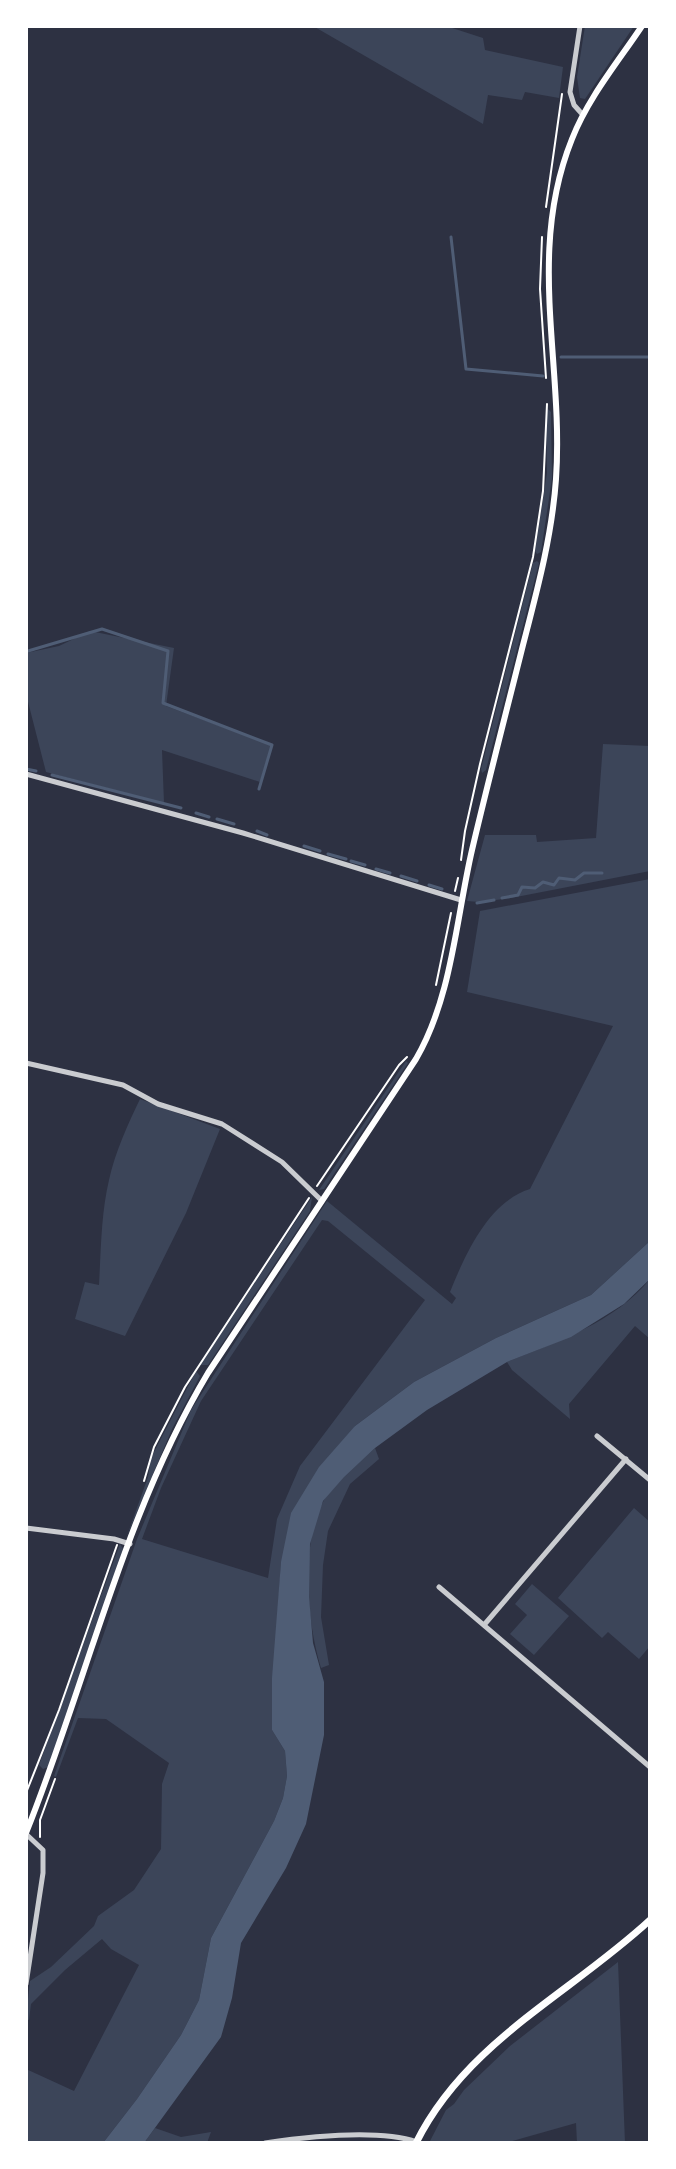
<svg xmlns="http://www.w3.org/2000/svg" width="676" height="2169" font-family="'Nunito Sans',sans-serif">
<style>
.green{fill:#3c4559;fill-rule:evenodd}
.water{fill:#4f5d75}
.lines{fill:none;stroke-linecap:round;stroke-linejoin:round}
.stream{stroke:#4f5d75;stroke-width:3}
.path{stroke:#fff;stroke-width:2}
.minor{stroke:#caccd0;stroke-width:5}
.secondary{stroke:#fff;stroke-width:6}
.primary{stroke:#fff;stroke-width:7}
</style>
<rect width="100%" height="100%" fill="#2d3142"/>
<path class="green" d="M 313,26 L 446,26 L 483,38 L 485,50 L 563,67 L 559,98 L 525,92 L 522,100 L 488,95 L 483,124 Z
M 585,26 L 634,26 L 585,99 L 580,98 L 577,77 Z
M 548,409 L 551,412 L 552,478 L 541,552 L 537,554 L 535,551 L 547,473 L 546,414 Z
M 537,561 L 539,563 L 486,770 L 482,773 L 481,769 L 533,563 Z
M 90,631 L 174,648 L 166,706 L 271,745 L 260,782 L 162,750 L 164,803 L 46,772 L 26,694 L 26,653 L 59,646 Z
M 603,744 L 650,746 L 650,871 L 511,898 L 479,902 L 467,901 L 485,835 L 536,835 L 537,842 L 596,838 Z
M 650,879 L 650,1241 L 591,1295 L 496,1338 L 414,1382 L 355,1426 L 281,1563 L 272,1702 L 272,1730 L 285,1751 L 287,1776 L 283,1798 L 274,1821 L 211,1938 L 199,2000 L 181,2035 L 137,2099 L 103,2143 L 26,2143 L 26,2069 L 74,2091 L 139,1965 L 111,1949 L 102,1939 L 65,1970 L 31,2004 L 29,2020 L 26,2019 L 30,1981 L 51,1967 L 94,1926 L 98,1916 L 134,1890 L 161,1849 L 162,1784 L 169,1763 L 106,1719 L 78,1718 L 56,1777 L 54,1776 L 137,1539 L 191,1410 L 327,1201 L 452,1304 L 456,1298 L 450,1292 C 465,1255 488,1202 530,1189 L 613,1026 L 467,992 L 480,911 ZM 322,1220 L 328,1221 L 425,1300 L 300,1466 L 277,1519 L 268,1578 L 142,1539 L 161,1488 L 201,1401 Z
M 406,1061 L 408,1063 L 324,1189 L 319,1190 Z
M 140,1099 L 220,1129 L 186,1213 L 125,1336 L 75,1319 L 85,1282 L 99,1285 C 101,1250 101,1214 109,1180 C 115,1152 128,1124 140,1099 Z
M 312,1197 L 310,1211 L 208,1365 L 200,1365 Z
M 650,1279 L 650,1339 L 635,1326 L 569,1404 L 570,1419 L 512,1370 L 507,1362 C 557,1342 615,1322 650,1279 Z
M 196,1371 L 200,1376 L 172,1429 L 127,1536 L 148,1477 L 151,1458 Z
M 375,1448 L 379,1459 L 350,1484 L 328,1531 L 323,1565 L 321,1617 L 329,1665 L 321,1668 C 307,1622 300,1547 323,1502 C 334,1481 358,1464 375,1448 Z
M 634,1508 L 650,1522 L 650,1646 L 639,1659 L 608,1632 L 602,1638 L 558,1598 Z
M 120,1544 L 123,1549 L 48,1767 L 43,1769 L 39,1765 Z
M 532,1584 L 569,1616 L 534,1655 L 510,1634 L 527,1615 L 515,1604 Z
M 618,1962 L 625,2143 L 577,2143 L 576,2123 L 505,2143 L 429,2143 L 446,2110 L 454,2104 L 464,2090 L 510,2046 Z
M 155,2128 L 181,2137 L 211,2132 L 207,2143 L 144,2143 Z"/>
<path class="water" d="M 650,1241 L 650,1279 L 624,1304 L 571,1337 L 507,1362 L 427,1410 L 375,1448 L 344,1477 L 323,1501 L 310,1544 L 309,1597 L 313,1643 L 324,1682 L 324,1735 L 306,1824 L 286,1868 L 241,1943 L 232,1998 L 221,2037 L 144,2143 L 103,2143 L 137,2099 L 181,2035 L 199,2000 L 211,1938 L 274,1821 L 283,1798 L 287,1776 L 285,1751 L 272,1730 L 272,1678 L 281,1562 L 291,1513 L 319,1467 L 355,1426 L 414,1382 L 496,1338 L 591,1295 Z"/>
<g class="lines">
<path class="stream" d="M 451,237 L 466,369 L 543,376
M 561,357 L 650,357
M 28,651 L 102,629 L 168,651 L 163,703 L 272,745 L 259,789
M 26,769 L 36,771
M 52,775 L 181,808
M 196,813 L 209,817
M 217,819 L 234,824
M 257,831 L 267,835
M 304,846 L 320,851
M 328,854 L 346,859
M 351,861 L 365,865
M 376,869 L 390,873
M 401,876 L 417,881
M 429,885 L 442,889
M 502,898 L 518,895 L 522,887 L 535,888 L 543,882 L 554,885 L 559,878 L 575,880 L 584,873 L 602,873
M 477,903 L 494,900"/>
<path class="path" d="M 546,207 L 562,94
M 542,237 L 540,289 L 546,378
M 461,860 L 465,831 L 480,764 L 533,557 L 543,491 L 547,404
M 455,891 L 458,878
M 436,985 L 451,913
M 317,1186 L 399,1065 L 407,1057
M 144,1481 L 154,1447 L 185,1387 L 309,1198
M 26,1793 L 59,1710 L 117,1545
M 40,1837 L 40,1820 L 55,1779"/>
<path class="minor" d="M 580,26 L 570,92 L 574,105 L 583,115
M 26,774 L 243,833 L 461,900
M 26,1063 L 123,1085 L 158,1104 L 222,1124 L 282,1162 L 322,1201
M 597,1436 L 650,1480
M 26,1528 L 114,1539 L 130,1544
M 439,1587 L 650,1767
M 484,1625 L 626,1459
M 26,1834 L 43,1850 L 43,1873 L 26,1984
M 265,2143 C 306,2137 378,2129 417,2142"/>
<path class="secondary" d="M 26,1833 C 87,1681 124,1513 208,1373 L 416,1059 C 452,997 456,919 472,850 C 488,782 506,713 523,645 C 537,591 552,536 556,479 C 564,363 526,253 572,139 C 588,98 618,62 642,26"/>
<path class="primary" d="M 416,2143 C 466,2042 570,1994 650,1920"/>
</g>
<rect width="676" height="2169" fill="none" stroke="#ffffff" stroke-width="56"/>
</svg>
